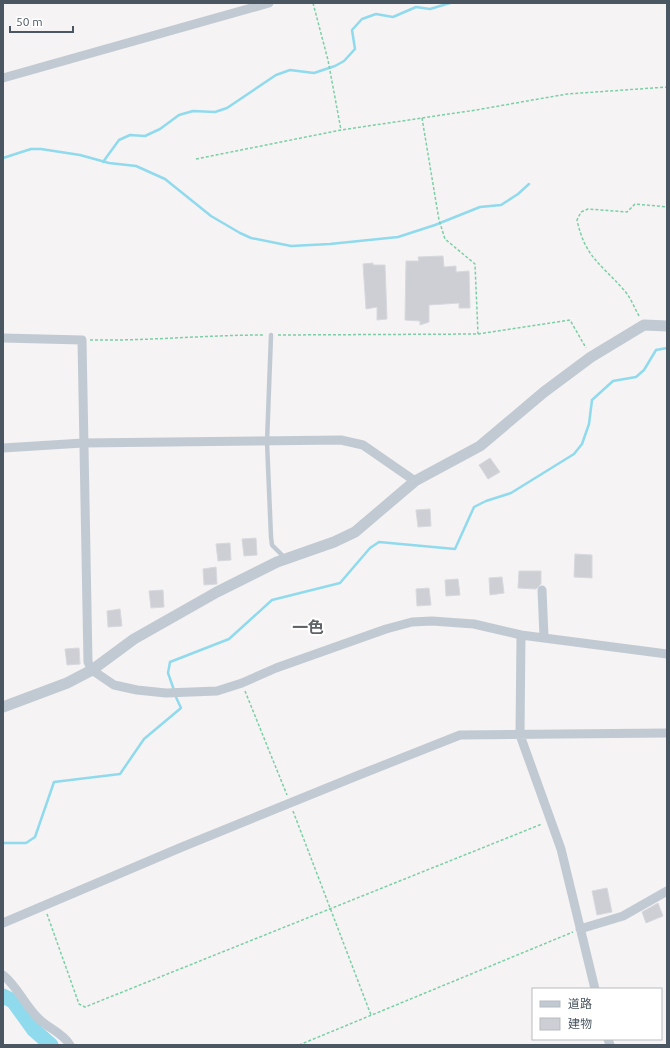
<svg xmlns="http://www.w3.org/2000/svg" width="670" height="1048" font-family="Ubuntu,'Noto Sans JP',sans-serif">
<style>
.lines{fill:none;stroke-linecap:round;stroke-linejoin:round}
.stream{stroke:#90daee;stroke-width:2.5}
.river{stroke:#90daee;stroke-width:15}
.building{fill:#cdcfd5;stroke:#d7d9de}
.path{stroke:#7ad0a6;stroke-width:1.5;stroke-dasharray:3 2;stroke-linecap:butt}
.service{stroke:#c1cad2;stroke-width:4.5}
.minor{stroke:#c1cad2;stroke-width:9}
.tertiary{stroke:#c1cad2;stroke-width:11}
.labels{text-anchor:middle;dominant-baseline:central;stroke-width:4;stroke-linejoin:round;paint-order:stroke}
.quarter-label{font-size:16px;font-weight:bold;fill:#5f6368;stroke:#fff}
</style>
<rect width="100%" height="100%" fill="#f5f3f3"/>
<g class="lines">
<path class="stream" d="M 3,158 L 31,149 L 41,149 L 80,155 L 109,163 L 136,166 L 165,179 L 211,216 L 240,233 L 251,238 L 291,246 L 330,244 L 398,237 L 435,225 L 480,207 L 501,205 L 518,194 L 529,184
M 103,162 L 119,140 L 130,135 L 145,136 L 160,129 L 179,115 L 193,111 L 215,112 L 227,108 L 276,75 L 290,70 L 314,73 L 335,66 L 344,61 L 355,49 L 352,30 L 362,19 L 376,14 L 393,17 L 416,7 L 430,9 L 450,3
M 174,690 L 168,673 L 170,662 L 229,639 L 272,600 L 340,583 L 370,548 L 379,542 L 455,549 L 474,507 L 486,501 L 511,493 L 574,454 L 582,444 L 589,424 L 592,400 L 613,381 L 636,377 L 644,370 L 656,350 L 667,348
M 3,843 L 26,843 L 35,837 L 54,782 L 120,774 L 144,739 L 181,708 L 175,695"/>
<path class="river" d="M 3,996 L 13,1001 L 34,1030 L 51,1045"/>
</g>
<path class="building" d="M 443,256 L 444,267 L 456,266 L 456,272 L 469,271 L 470,308 L 459,308 L 459,303 L 429,305 L 429,322 L 420,325 L 420,321 L 405,320 L 406,261 L 419,261 L 418,257 Z
M 373,263 L 373,265 L 385,265 L 387,319 L 377,320 L 377,307 L 366,309 L 363,264 Z
M 490,458 L 500,472 L 488,479 L 479,465 Z
M 430,509 L 431,526 L 418,527 L 416,510 Z
M 256,538 L 257,555 L 244,556 L 242,539 Z
M 230,543 L 231,560 L 218,561 L 216,544 Z
M 575,554 L 592,555 L 592,578 L 574,577 Z
M 216,567 L 217,584 L 204,585 L 203,569 Z
M 519,571 L 541,571 L 541,584 L 536,589 L 518,588 Z
M 502,577 L 504,593 L 490,595 L 489,578 Z
M 458,579 L 460,595 L 446,596 L 445,580 Z
M 429,588 L 431,605 L 417,606 L 416,589 Z
M 163,590 L 164,607 L 151,608 L 149,591 Z
M 120,609 L 122,626 L 108,627 L 107,611 Z
M 79,648 L 80,664 L 67,665 L 65,649 Z
M 607,888 L 612,912 L 597,915 L 592,891 Z
M 658,903 L 663,916 L 646,923 L 642,912 Z"/>
<g class="lines">
<path class="path" d="M 313,3 L 328,60 L 341,130
M 422,118 L 439,220 L 445,239 L 475,264 L 478,334
M 196,159 L 341,130 L 476,110 L 567,94 L 667,87
M 639,316 C 634,307 630,296 623,289 C 600,263 585,257 577,220 L 581,212 L 588,209 L 627,212 L 635,204 L 667,207
M 278,335 L 478,334 L 570,320 L 586,348
M 90,340 C 148,341 206,335 264,335
M 245,691 L 287,795
M 293,811 L 371,1015
M 47,914 L 79,1004 L 85,1007 L 542,824
M 299,1045 L 573,932"/>
<path class="service" d="M 271,335 L 267,442 L 271,537 L 272,545 L 285,558"/>
<path class="minor" d="M 3,78 L 269,3
M 3,338 L 82,340 L 88,662 L 92,670 L 114,685 L 137,690 L 166,693 L 217,691 L 242,683 L 276,668 L 386,629 L 412,622 L 432,621 L 474,624 L 521,635 L 667,654
M 3,448 L 83,443 L 341,440 L 363,445 L 415,481
M 542,590 L 544,637
M 521,635 L 520,735 L 561,849 L 595,989
M 3,923 L 182,847 L 359,775 L 460,735 L 667,733
M 580,929 L 623,916 L 667,891
M 3,975 C 18,987 25,1006 39,1019 C 49,1029 62,1032 70,1045
M 608,1039 L 610,1045"/>
<path class="tertiary" d="M 3,707 L 67,683 L 92,670 L 134,639 L 217,592 L 277,562 L 334,542 L 355,532 L 415,481 L 480,446 L 544,392 L 591,357 L 644,325 L 667,326"/>
</g>
<g class="labels">
<g class="quarter-label">
<text x="308" y="627">一色</text>
</g>
</g>
<rect width="670" height="1048" fill="none" stroke="#4a5661" stroke-width="8"/>
<rect x="532" y="988" width="130" height="52" fill="#ffffff" stroke="#b7bbc0"/>
<rect x="540" y="1001" width="20" height="6" fill="#c1cad2" stroke="#b7bbc0"/>
<text x="568" y="1008" font-size="12" fill="#4a5661">道路</text>
<rect x="540" y="1018" width="20" height="12" fill="#cdcfd5" stroke="#b7bbc0"/>
<text x="568" y="1028" font-size="12" fill="#4a5661">建物</text>
<path d="M10 26v6h63v-6" fill="none" stroke="#4a5661" stroke-width="2"/>
<text x="16" y="26" font-size="12" fill="#4a5661" stroke="#ffffff" stroke-width="3" paint-order="stroke">50 m</text>
</svg>
